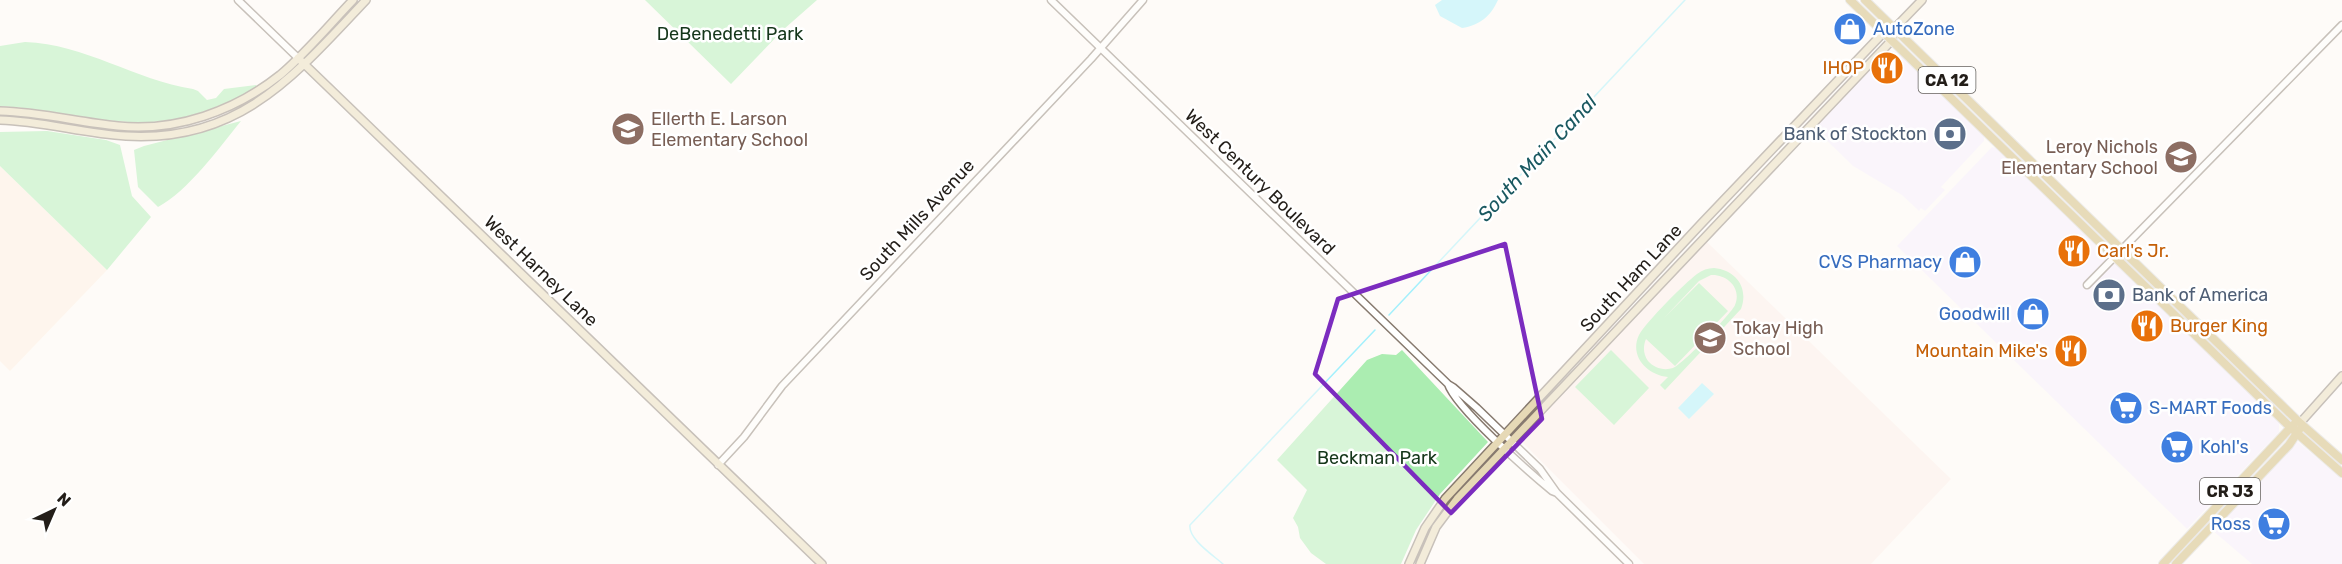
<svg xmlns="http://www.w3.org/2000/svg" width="2342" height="564" font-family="Rubik,sans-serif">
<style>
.commercial{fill:#f7eefe}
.built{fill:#feeedf}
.education{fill:#fdeee9}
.green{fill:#abedb1;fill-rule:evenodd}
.water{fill:#a4f0fc}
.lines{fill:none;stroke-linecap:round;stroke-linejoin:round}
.stream{stroke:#a4f0fc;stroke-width:1.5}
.tertiary-casing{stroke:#877a6f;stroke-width:9}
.secondary-casing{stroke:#877a6f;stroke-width:10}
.primary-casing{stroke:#d7d6d6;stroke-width:10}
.tertiary{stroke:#fff;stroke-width:6}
.secondary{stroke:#e6d9b6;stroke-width:7}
.primary{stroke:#cdb36e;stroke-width:8}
.marked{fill:none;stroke:#7b2cbf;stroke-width:4.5;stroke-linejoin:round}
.labels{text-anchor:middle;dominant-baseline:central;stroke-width:5;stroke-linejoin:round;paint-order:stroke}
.shield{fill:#fff;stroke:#65625e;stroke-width:1.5}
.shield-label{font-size:16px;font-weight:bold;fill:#231e19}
.shop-label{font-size:18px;fill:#366cbe;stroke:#fff;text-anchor:start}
.park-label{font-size:18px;fill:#15361a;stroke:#fff}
.food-label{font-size:18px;fill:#c56008;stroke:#fff;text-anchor:end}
.education-label{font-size:18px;fill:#785e54;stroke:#fff;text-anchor:start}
.service-label{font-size:18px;fill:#4e5e75;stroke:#fff;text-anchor:end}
.street-label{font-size:18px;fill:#231e19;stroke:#fff}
.water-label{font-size:20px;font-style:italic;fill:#1a5961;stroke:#fff}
</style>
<rect width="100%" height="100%" fill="#fefbf8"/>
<path class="commercial" d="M 1886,49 L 1898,52 L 1984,136 L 1984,141 L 1941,187 L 1945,190 L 1925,211 L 1921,208 L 1919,211 L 1902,195 L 1853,166 L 1812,126 Z
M 1992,147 L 1996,148 L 2279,423 L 2279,432 L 2187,529 L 1897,246 Z
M 2298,442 L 2342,479 L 2342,564 L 2252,564 L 2212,530 L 2292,444 Z"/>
<path class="built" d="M 0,166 L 107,270 L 10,371 L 0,361 Z"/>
<path class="education" d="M 1706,241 L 1951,479 L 1871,564 L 1644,564 L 1521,441 L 1522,436 Z"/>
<path class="green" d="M 645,0 L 817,0 L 784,29 L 731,84 Z
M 25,42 C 85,44 135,80 193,89 L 198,91 L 207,100 L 216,98 L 224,89 L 256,85 L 257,87 C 218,110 174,125 129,122 C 86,120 43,108 0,106 L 0,46 Z
M 241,121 C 220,147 187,192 158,207 L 138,187 L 134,150 L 144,146 Z
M 47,131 L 106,140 L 120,145 L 132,196 L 151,217 L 107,270 L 0,166 L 0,132 Z
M 1714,268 C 1736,270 1749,288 1741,309 L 1665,390 L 1660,385 L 1668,377 C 1647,375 1629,356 1639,335 C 1646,322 1685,283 1697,274 C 1702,270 1708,268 1714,268 ZM 1711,275 C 1727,274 1742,288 1735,305 C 1732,313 1682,365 1673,368 C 1664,371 1654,368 1648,361 C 1643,354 1643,346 1646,339 L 1675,366 L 1728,311 L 1699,283 L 1664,318 L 1699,281 Z
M 1402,350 L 1488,442 L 1440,494 L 1416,530 L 1401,564 L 1326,564 L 1311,553 L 1300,538 L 1298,527 L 1293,518 L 1307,490 L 1277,460 L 1367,360 L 1382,354 L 1396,355 Z
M 1611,350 L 1649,388 L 1614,425 L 1575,387 Z"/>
<path class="water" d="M 1442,0 L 1498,0 C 1490,17 1480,25 1462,28 L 1440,16 L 1435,5 Z
M 1702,383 L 1714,394 L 1689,419 L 1678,408 Z"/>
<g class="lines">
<path class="stream" d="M 1389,315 L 1685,0
M 1223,564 C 1213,555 1188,539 1190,525 L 1375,330"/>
<defs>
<path id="tertiary" d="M 238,0 L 298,58
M 1051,0 L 1448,384 L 1453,387 L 1477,408 L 1540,469 L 1557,493 L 1629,564
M 2087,285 L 2342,25
M 1448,384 C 1456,408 1530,473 1552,491 L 1557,493
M 718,465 L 744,437 L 782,386 L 1091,59 L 1143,0"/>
<path id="secondary" d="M 298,58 L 822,564
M 0,111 C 40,112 78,122 118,126 C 176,132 235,111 280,75 C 306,53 329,25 353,0
M 0,120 C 43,121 84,134 126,136 C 240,143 296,74 366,0
M 2300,423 L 2342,376
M 1409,564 L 1425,528 L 1445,499 L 1701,224 L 1884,32 L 1894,29 L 1922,0
M 1420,564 L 1436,527 L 1457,499 L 1892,40 L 1894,29"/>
<path id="primary" d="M 1850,0 L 2290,427 L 2342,473
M 1865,0 L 2300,423 L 2342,460
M 2163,564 L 2293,425
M 2176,564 L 2289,445 L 2299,430"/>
</defs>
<use href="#tertiary" class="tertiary-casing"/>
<use href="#secondary" class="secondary-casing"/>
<use href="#primary" class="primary-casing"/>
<use href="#tertiary" class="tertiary"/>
<use href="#secondary" class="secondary"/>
<use href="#primary" class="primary"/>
</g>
<path d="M0 0H2342V564H0ZM 1505,244 L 1542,419 L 1451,513 L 1315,374 L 1338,299 Z" fill="#fefbf8" fill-opacity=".55" fill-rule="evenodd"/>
<path class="marked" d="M 1505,244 L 1542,419 L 1451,513 L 1315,374 L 1338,299 Z"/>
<defs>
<symbol id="shop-disc" viewBox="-11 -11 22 22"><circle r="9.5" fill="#3f7fe0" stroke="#fff"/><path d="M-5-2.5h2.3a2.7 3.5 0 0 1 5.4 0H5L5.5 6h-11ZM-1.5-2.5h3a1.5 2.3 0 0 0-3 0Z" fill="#fff"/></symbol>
<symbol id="restaurant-disc" viewBox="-11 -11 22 22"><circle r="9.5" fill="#e8710a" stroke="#fff"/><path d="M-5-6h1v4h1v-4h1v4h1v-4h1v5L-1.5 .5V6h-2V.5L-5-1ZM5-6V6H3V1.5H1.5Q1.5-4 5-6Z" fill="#fff"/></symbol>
<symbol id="school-disc" viewBox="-11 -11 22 22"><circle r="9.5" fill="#8d6e63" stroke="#fff"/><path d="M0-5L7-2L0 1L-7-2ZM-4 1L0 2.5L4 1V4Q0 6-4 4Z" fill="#fff"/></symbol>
<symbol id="bank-disc" viewBox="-11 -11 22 22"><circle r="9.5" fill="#5c6f8a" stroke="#fff"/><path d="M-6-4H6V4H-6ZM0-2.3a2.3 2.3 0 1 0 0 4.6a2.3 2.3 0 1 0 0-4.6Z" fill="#fff"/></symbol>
<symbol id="supermarket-disc" viewBox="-11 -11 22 22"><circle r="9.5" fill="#3f7fe0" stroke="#fff"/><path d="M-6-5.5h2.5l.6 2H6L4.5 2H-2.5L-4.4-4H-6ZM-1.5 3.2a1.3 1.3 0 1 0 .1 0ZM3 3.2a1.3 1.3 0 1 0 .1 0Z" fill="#fff"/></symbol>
</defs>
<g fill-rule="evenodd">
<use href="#shop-disc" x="1831" y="10" width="38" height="38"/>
<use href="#restaurant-disc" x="1868" y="49" width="38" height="38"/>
<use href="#school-disc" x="609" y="110" width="38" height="38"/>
<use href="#bank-disc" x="1931" y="115" width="38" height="38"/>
<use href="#school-disc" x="2162" y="138" width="38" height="38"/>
<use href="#restaurant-disc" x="2055" y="232" width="38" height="38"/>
<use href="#shop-disc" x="1946" y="243" width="38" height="38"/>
<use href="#bank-disc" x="2090" y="276" width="38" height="38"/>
<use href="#shop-disc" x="2014" y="295" width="38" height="38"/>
<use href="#restaurant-disc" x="2128" y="307" width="38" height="38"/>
<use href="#school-disc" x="1691" y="319" width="38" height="38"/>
<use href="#restaurant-disc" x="2052" y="332" width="38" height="38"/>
<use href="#supermarket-disc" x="2107" y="389" width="38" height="38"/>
<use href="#supermarket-disc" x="2158" y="428" width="38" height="38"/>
<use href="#supermarket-disc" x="2255" y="505" width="38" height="38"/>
</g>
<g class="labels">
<g class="shield">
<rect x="1918.5" y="67" width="57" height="26" rx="4.5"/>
<rect x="2200" y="478" width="60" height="26" rx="4.5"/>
</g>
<g class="shield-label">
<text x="1947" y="80">CA 12</text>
<text x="2230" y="491">CR J3</text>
</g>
<g class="shop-label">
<text x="1873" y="29">AutoZone</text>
<text x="1942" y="262" text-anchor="end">CVS Pharmacy</text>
<text x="2010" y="314" text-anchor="end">Goodwill</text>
<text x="2149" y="408">S-MART Foods</text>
<text x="2200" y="447">Kohl's</text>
<text x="2251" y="524" text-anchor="end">Ross</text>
</g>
<g class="park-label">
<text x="730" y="34">DeBenedetti Park</text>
<text x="1377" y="458">Beckman Park</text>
</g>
<g class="food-label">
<text x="1864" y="68">IHOP</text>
<text x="2097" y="251" text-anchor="start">Carl's Jr.</text>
<text x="2170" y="326" text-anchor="start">Burger King</text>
<text x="2048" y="351">Mountain Mike's</text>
</g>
<g class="education-label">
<text x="651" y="119">Ellerth E. Larson<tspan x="651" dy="21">Elementary School</tspan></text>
<text x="2158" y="147" text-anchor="end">Leroy Nichols<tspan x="2158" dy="21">Elementary School</tspan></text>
<text x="1733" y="328">Tokay High<tspan x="1733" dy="21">School</tspan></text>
</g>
<g class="service-label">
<text x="1927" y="134">Bank of Stockton</text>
<text x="2132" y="295" text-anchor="start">Bank of America</text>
</g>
<g class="street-label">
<text transform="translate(1260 182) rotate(44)">West Century Boulevard</text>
<text transform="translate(917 220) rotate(-47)">South Mills Avenue</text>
<text transform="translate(541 271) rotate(44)">West Harney Lane</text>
<text transform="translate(1631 278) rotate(-47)">South Ham Lane</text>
</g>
<g class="water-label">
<text transform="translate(1537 158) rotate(-47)">South Main Canal</text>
</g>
</g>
<g transform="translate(54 510) rotate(44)" stroke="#ffffff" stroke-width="4.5" paint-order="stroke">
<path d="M0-4.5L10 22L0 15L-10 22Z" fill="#231e19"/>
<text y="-9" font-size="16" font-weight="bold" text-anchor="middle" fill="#231e19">N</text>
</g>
</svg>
